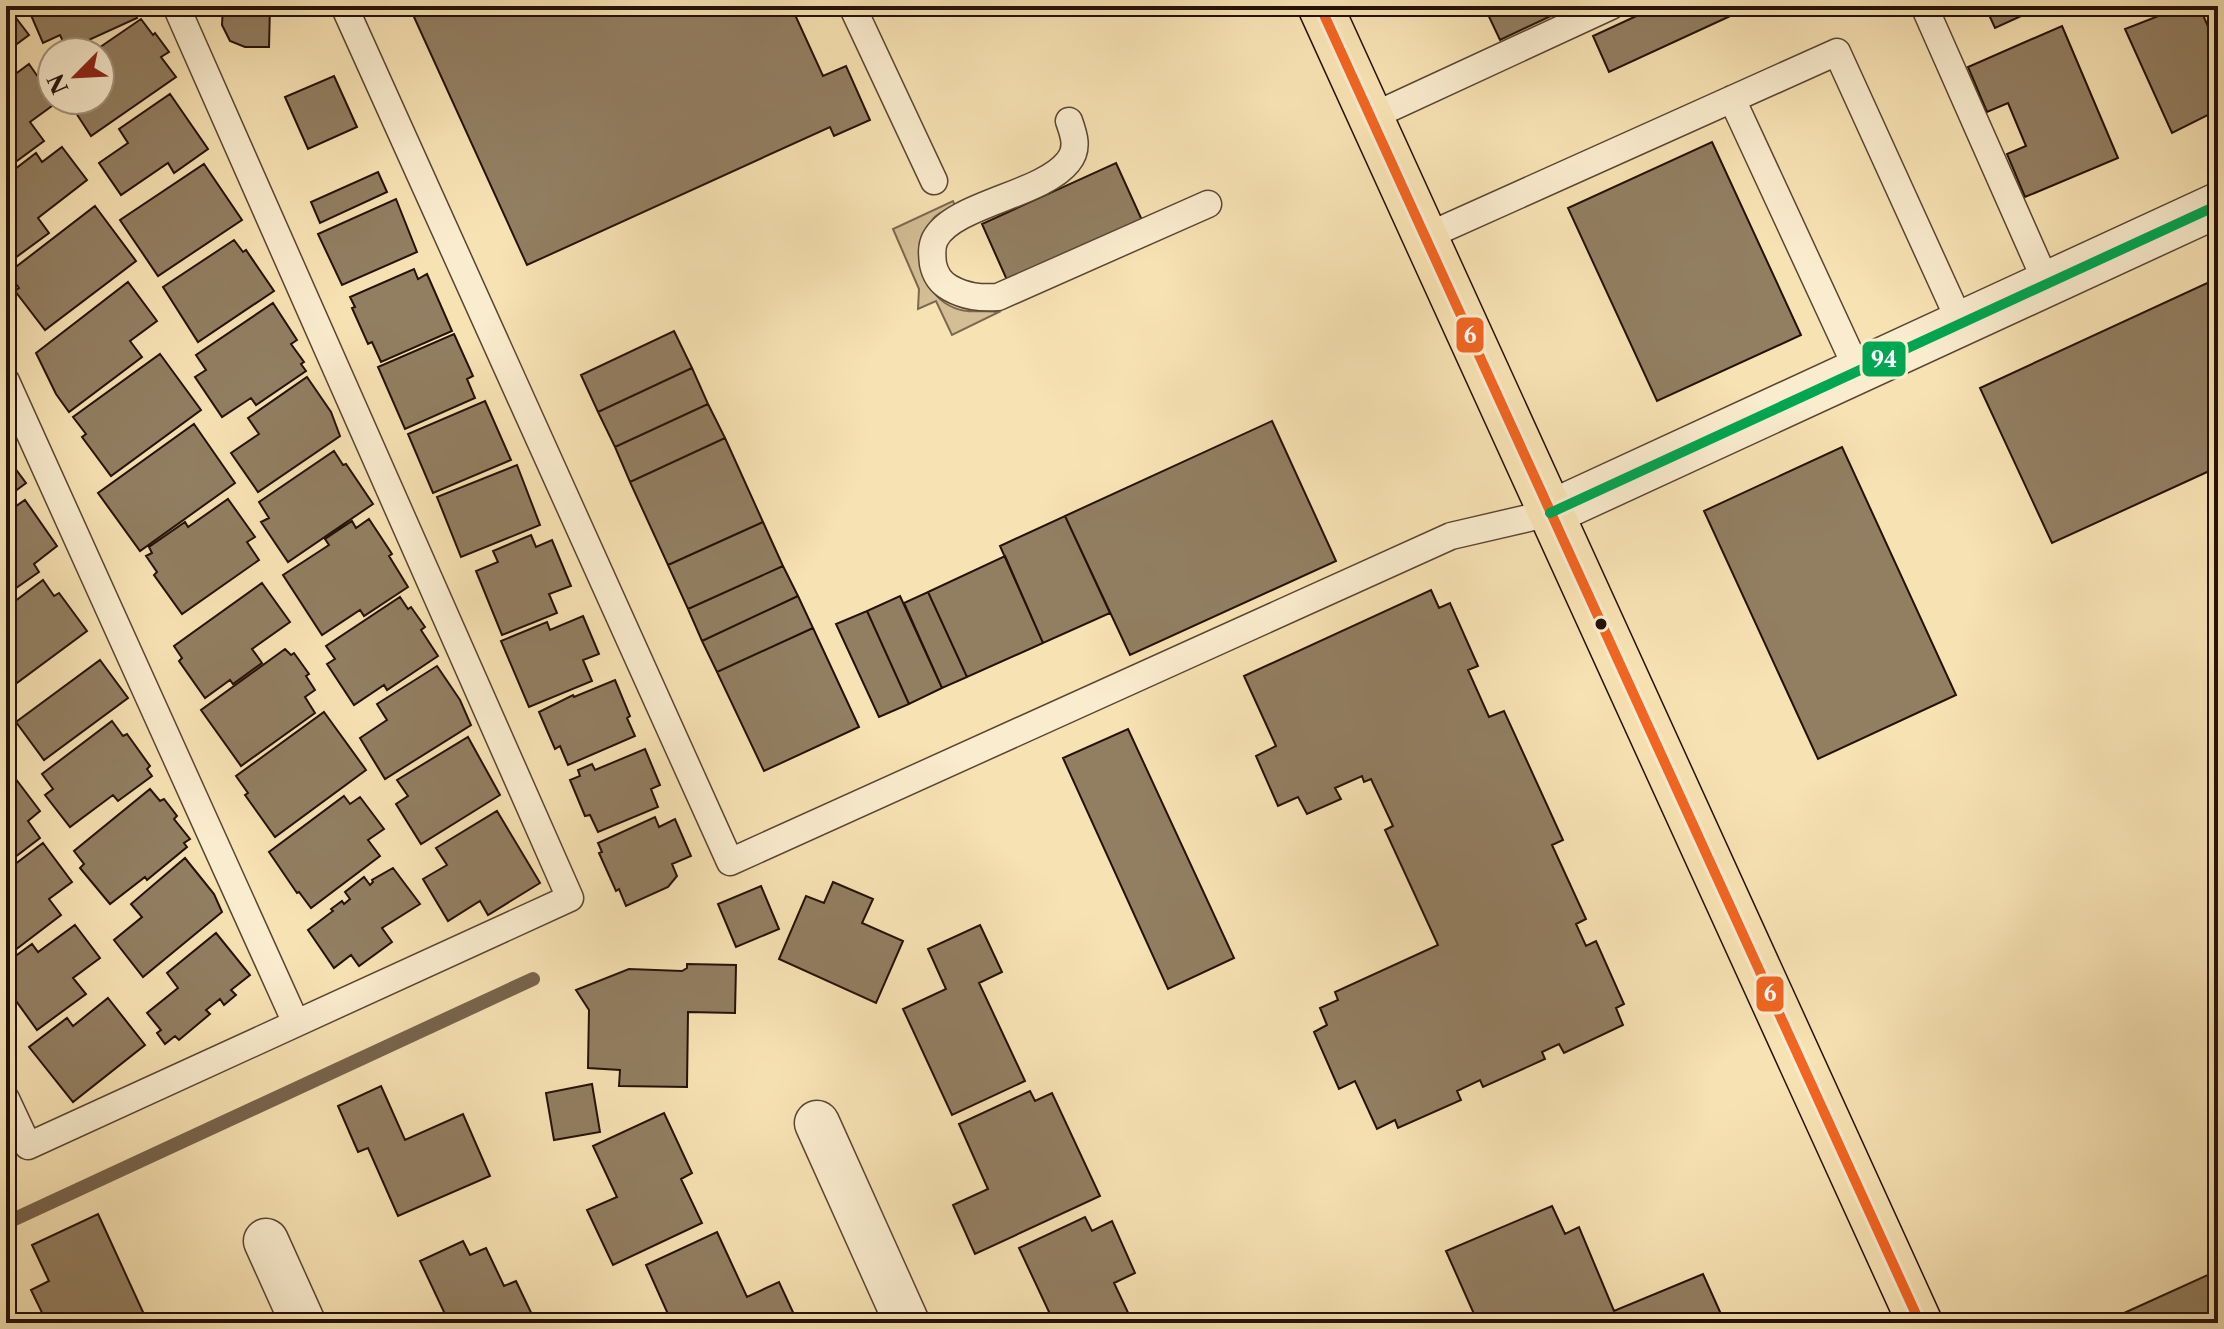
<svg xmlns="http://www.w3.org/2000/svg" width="2224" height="1329" font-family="'Libre Caslon Text',serif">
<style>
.green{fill:#d3be96;stroke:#7c684f;stroke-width:2}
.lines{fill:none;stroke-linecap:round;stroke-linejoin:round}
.stream{stroke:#78644c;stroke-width:14}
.building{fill:#927e61;stroke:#251108;stroke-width:2}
.lane-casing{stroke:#5a4533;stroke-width:29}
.street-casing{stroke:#5a4533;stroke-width:47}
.primary-casing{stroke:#251108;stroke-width:47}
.lane{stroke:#faecce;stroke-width:26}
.street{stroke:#faecce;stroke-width:44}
.primary{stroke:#f7e2b3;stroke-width:44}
.bus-1-casing{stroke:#faecce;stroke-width:16}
.bus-2-casing{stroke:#faecce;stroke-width:16}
.bus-1{stroke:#f26522;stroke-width:10}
.bus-2{stroke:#00a651;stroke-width:10}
.bus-dot{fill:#251108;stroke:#faecce;stroke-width:3}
.line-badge{stroke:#faecce;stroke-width:3}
.badge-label{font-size:22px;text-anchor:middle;font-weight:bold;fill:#fff}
</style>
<rect width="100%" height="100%" fill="#f7e2b3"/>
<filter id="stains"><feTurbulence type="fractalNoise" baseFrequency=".0025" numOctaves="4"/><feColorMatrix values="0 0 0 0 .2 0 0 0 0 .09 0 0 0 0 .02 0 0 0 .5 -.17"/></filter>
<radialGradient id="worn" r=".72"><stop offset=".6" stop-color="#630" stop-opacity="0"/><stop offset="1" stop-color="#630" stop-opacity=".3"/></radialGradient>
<path class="green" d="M 953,201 L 955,206 C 947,210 939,212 933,219 C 915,242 920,287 945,303 C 965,316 979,309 999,312 L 952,335 L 936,301 L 918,309 L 919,289 L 893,229 Z"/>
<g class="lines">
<path class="stream" d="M 6,1223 L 533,979"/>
</g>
<path class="building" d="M 27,6 L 132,6 L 137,18 L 67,50 L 60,35 L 43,43 Z
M 223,6 L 270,6 L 269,47 L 245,47 L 230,41 L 222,25 Z
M 409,6 L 791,6 L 823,76 L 846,66 L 870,120 L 834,136 L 830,127 L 527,265 Z
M 1484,6 L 1572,6 L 1500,40 Z
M 1658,6 L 1752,6 L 1609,72 L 1593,36 Z
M 1985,6 L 2043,6 L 1995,28 Z
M 2184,6 L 2199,6 L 2218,49 L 2218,110 L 2172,133 L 2125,29 Z
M 13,14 L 29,35 L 6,52 L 6,19 Z
M 141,19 L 153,35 L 155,33 L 169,52 L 161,57 L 176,77 L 91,136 L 76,113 L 80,111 L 72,100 L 100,100 L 100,52 L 93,52 Z
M 2062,26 L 2118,158 L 2025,197 L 2007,154 L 2026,146 L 2008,103 L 1987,112 L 1968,67 Z
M 29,64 L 56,103 L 30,122 L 44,141 L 6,169 L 6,81 Z
M 334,76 L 357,127 L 308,149 L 285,97 Z
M 170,94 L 208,149 L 174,173 L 168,163 L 121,195 L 99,163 L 128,143 L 119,129 Z
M 1712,142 L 1801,335 L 1657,401 L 1568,208 Z
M 62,147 L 87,180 L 38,218 L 49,233 L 11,261 L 6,253 L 6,176 L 36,153 L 42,162 Z
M 1116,163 L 1146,229 L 1011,289 L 982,224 Z
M 204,164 L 242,220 L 158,276 L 120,220 Z
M 378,172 L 387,192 L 320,223 L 311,202 Z
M 396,199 L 417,252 L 342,285 L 318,234 Z
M 95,206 L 136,261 L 45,330 L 15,291 L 19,288 L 8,273 Z
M 234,240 L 243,252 L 246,250 L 274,291 L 198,342 L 163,287 Z
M 414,269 L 418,279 L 427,274 L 452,331 L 381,362 L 372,342 L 368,344 L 352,308 L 355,307 L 350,297 Z
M 2218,278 L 2218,467 L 2052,543 L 1980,388 Z
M 128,282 L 157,321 L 130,341 L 142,357 L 69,412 L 56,394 L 36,353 Z
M 273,303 L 297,340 L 291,344 L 304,362 L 301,364 L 306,371 L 256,405 L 251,398 L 222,417 L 195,377 L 206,370 L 196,355 Z
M 674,331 L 692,368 L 598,412 L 581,375 Z
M 454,334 L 473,376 L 467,379 L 475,398 L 405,429 L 378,367 Z
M 160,354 L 201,410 L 111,476 L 82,437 L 86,434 L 73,417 Z
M 692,368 L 708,404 L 615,447 L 598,412 Z
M 307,377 L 331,412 L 340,436 L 258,492 L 231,453 L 259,434 L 248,418 Z
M 485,401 L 511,460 L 433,493 L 408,434 Z
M 708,404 L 725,438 L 630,482 L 615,447 Z
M 1272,421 L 1336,561 L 1130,655 L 1065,516 Z
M 194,424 L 235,483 L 140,551 L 98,493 Z
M 725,438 L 763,522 L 668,565 L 630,482 Z
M 1842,447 L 1956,695 L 1818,759 L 1704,511 Z
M 334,451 L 343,465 L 346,464 L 373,504 L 288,562 L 261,522 L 269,518 L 259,502 Z
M 6,456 L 26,483 L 6,498 Z
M 517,465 L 540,525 L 461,557 L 437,497 Z
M 228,499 L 255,537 L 247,542 L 259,560 L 182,614 L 154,575 L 157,572 L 146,556 L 152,553 L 149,547 L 185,522 L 188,527 Z
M 25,500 L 57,546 L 34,564 L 39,572 L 6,595 L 6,513 Z
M 1065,516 L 1110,613 L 1043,643 L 1000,546 Z
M 369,519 L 392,554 L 389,556 L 408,587 L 364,616 L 360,610 L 322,635 L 283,575 L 329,545 L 325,539 L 352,521 L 356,528 Z
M 763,522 L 783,566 L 688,609 L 668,565 Z
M 531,535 L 536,547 L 552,540 L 571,586 L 549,594 L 557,613 L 502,635 L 476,571 L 498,562 L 493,551 Z
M 1005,556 L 1043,643 L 967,677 L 928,592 Z
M 783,566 L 798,596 L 702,641 L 688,609 Z
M 43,580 L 54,596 L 59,593 L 87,631 L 10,688 L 6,683 L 6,608 Z
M 262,583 L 290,622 L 252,649 L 262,663 L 233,684 L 230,680 L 205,698 L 179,661 L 182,658 L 174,646 Z
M 1431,590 L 1439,608 L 1450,603 L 1478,666 L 1468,670 L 1489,717 L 1504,711 L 1563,840 L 1552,845 L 1586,919 L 1576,924 L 1586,946 L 1596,941 L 1624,1004 L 1616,1008 L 1623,1025 L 1564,1053 L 1559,1044 L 1542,1052 L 1545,1059 L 1483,1087 L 1480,1080 L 1457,1091 L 1461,1100 L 1398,1128 L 1395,1120 L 1377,1129 L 1355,1081 L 1339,1089 L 1314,1032 L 1327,1025 L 1320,1008 L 1338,1000 L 1335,992 L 1438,945 L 1385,830 L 1393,826 L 1371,779 L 1364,782 L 1362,776 L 1335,788 L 1341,799 L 1307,814 L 1298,797 L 1278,806 L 1256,756 L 1276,746 L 1244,676 Z
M 928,592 L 967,677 L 942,688 L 904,603 Z
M 798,596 L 813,628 L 717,672 L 702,641 Z
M 900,596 L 942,688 L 909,704 L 867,611 Z
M 400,597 L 408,609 L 411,607 L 425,627 L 421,630 L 438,656 L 387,690 L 384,685 L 354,705 L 327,664 L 335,659 L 326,646 Z
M 867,611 L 909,704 L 879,717 L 836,624 Z
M 583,616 L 599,654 L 583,660 L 592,681 L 529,707 L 501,641 L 547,622 L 550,630 Z
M 813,628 L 859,727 L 764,771 L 717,672 Z
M 285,649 L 291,655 L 294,653 L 309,674 L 306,676 L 315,690 L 305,697 L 315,713 L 241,766 L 201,710 Z
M 100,660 L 128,698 L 44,760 L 16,722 Z
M 437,666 L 460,700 L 471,725 L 385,779 L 360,738 L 387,720 L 377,704 Z
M 615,680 L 630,716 L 627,718 L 635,736 L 568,765 L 560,746 L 555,749 L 539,712 L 573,695 L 574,697 Z
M 324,712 L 366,770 L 275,837 L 245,795 L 248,793 L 236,776 Z
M 112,721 L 123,736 L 127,734 L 150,766 L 147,769 L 152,776 L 118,801 L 113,795 L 70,827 L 45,795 L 53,789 L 42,774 Z
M 1128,729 L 1234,958 L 1168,989 L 1063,758 Z
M 468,737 L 500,795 L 421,844 L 396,804 L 408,796 L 397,780 Z
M 645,749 L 660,785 L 651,789 L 658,807 L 598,832 L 590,815 L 585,816 L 570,780 L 580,776 L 578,770 L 592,764 L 595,770 Z
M 12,774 L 40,811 L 28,821 L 40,838 L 6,864 L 6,778 Z
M 150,789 L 160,801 L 164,799 L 177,816 L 174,819 L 190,839 L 184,843 L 187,847 L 147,880 L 145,877 L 110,904 L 80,868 L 84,864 L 74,851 Z
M 344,796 L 350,804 L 360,797 L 384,829 L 368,840 L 380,856 L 311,908 L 299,892 L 297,893 L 269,852 Z
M 497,811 L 540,883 L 488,915 L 480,901 L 448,921 L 423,879 L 447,865 L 436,848 Z
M 655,817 L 659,827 L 675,819 L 691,856 L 672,864 L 677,876 L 668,887 L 626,906 L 619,889 L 616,891 L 599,853 L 602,852 L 598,843 Z
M 43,843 L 72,882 L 49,899 L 61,915 L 6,957 L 6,871 Z
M 185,858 L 214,894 L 222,912 L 143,977 L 114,940 L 142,917 L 131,904 Z
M 393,868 L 420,904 L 382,928 L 392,942 L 359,966 L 351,955 L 334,968 L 308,930 L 333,911 L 331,909 L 342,901 L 344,904 L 350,899 L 345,892 L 364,877 L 370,885 L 373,882 L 372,880 Z
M 833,882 L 873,899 L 862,923 L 903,941 L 876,1003 L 779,959 L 806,896 L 824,903 Z
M 761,886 L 779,929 L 736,947 L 718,904 Z
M 75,925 L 100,958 L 73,978 L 86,994 L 37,1030 L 6,987 L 6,963 L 32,944 L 38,952 Z
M 980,925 L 1002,972 L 979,983 L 1025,1081 L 952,1115 L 903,1009 L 946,989 L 928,949 Z
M 216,933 L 250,975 L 231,990 L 236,995 L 224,1005 L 220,999 L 206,1010 L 210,1014 L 179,1040 L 175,1036 L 165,1044 L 157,1033 L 161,1030 L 147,1013 L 178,988 L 167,973 Z
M 687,964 L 736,965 L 735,1013 L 688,1012 L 687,1087 L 619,1086 L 620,1070 L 588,1068 L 589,1010 L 576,990 L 629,969 L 682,971 L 687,968 Z
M 108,998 L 145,1045 L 73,1102 L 29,1047 L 67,1018 L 73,1026 Z
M 592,1084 L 600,1132 L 554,1140 L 546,1093 Z
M 381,1086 L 405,1140 L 463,1114 L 490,1176 L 398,1216 L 368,1148 L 358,1152 L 338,1106 Z
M 1030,1091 L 1035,1101 L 1052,1093 L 1100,1196 L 975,1254 L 953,1205 L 988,1189 L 959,1124 Z
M 664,1113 L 692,1173 L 681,1179 L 702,1223 L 613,1265 L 587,1210 L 617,1197 L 593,1146 Z
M 1552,1206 L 1565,1234 L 1579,1227 L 1614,1311 L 1703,1274 L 1725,1323 L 1478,1323 L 1446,1251 Z
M 98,1214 L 148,1323 L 47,1323 L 31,1290 L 49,1281 L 32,1245 Z
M 1085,1217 L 1092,1231 L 1112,1221 L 1135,1273 L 1114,1283 L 1132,1321 L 1031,1323 L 1050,1314 L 1019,1248 Z
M 717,1232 L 747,1297 L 779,1282 L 798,1323 L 672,1323 L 646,1265 Z
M 463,1241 L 470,1255 L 486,1248 L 504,1286 L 516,1281 L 536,1323 L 425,1323 L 445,1314 L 420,1261 Z
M 2212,1273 L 2218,1286 L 2218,1323 L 2102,1323 Z"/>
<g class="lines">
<defs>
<path id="lane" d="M 344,6 L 730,862 L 1451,536 L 1550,513
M 852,6 L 934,181
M 1924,6 L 2047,284
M 1732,99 L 1858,371
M 1371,117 L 1611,6
M 1069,121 C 1074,135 1079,149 1068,162 C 1042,195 953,204 935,239 C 931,247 932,255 933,264 C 935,274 941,283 950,288 C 966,297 980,298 998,297 L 1208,204
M 1425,237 L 1837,52 L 1961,324
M 6,381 L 296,1023
M 6,1099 L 28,1146 L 570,898 L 176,6"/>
<path id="street" d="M 1550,513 L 2218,205
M 817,1123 L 907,1323
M 266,1241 L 303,1323"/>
<path id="primary" d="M 1320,6 L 1920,1323"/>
</defs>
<use href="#lane" class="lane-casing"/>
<use href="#street" class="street-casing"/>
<use href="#primary" class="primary-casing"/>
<use href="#lane" class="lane"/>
<use href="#street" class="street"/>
<use href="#primary" class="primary"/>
<defs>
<path id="bus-1" d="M 1320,6 L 1920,1323"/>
<path id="bus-2" d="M 1550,513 L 2218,205"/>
</defs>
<use href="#bus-1" class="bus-1-casing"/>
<use href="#bus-2" class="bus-2-casing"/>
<use href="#bus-1" class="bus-1"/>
<use href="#bus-2" class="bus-2"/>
</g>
<circle class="bus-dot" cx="1601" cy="624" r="7"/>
<g class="line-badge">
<rect x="1455" y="316" width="30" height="38" rx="8" fill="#f26522"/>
<rect x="1861" y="340" width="46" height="38" rx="8" fill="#00a651"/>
<rect x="1755" y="975" width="30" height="38" rx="8" fill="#f26522"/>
</g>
<g class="badge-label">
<text x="1470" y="343">6</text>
<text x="1884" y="367">94</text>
<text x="1770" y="1001">6</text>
</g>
<rect width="2224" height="1329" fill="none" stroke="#f7e2b3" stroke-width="32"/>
<rect x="8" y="8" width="2208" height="1313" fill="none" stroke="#251108" stroke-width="4"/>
<rect x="16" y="16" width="2192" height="1297" fill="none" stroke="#251108" stroke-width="2"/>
<g transform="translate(76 76) rotate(246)"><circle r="38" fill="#faecce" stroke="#a5947f" stroke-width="2"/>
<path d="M0-6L14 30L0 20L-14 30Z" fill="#8f2418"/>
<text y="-12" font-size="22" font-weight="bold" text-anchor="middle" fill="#251108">N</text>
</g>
<rect width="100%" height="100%" filter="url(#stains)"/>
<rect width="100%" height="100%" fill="url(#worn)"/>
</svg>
